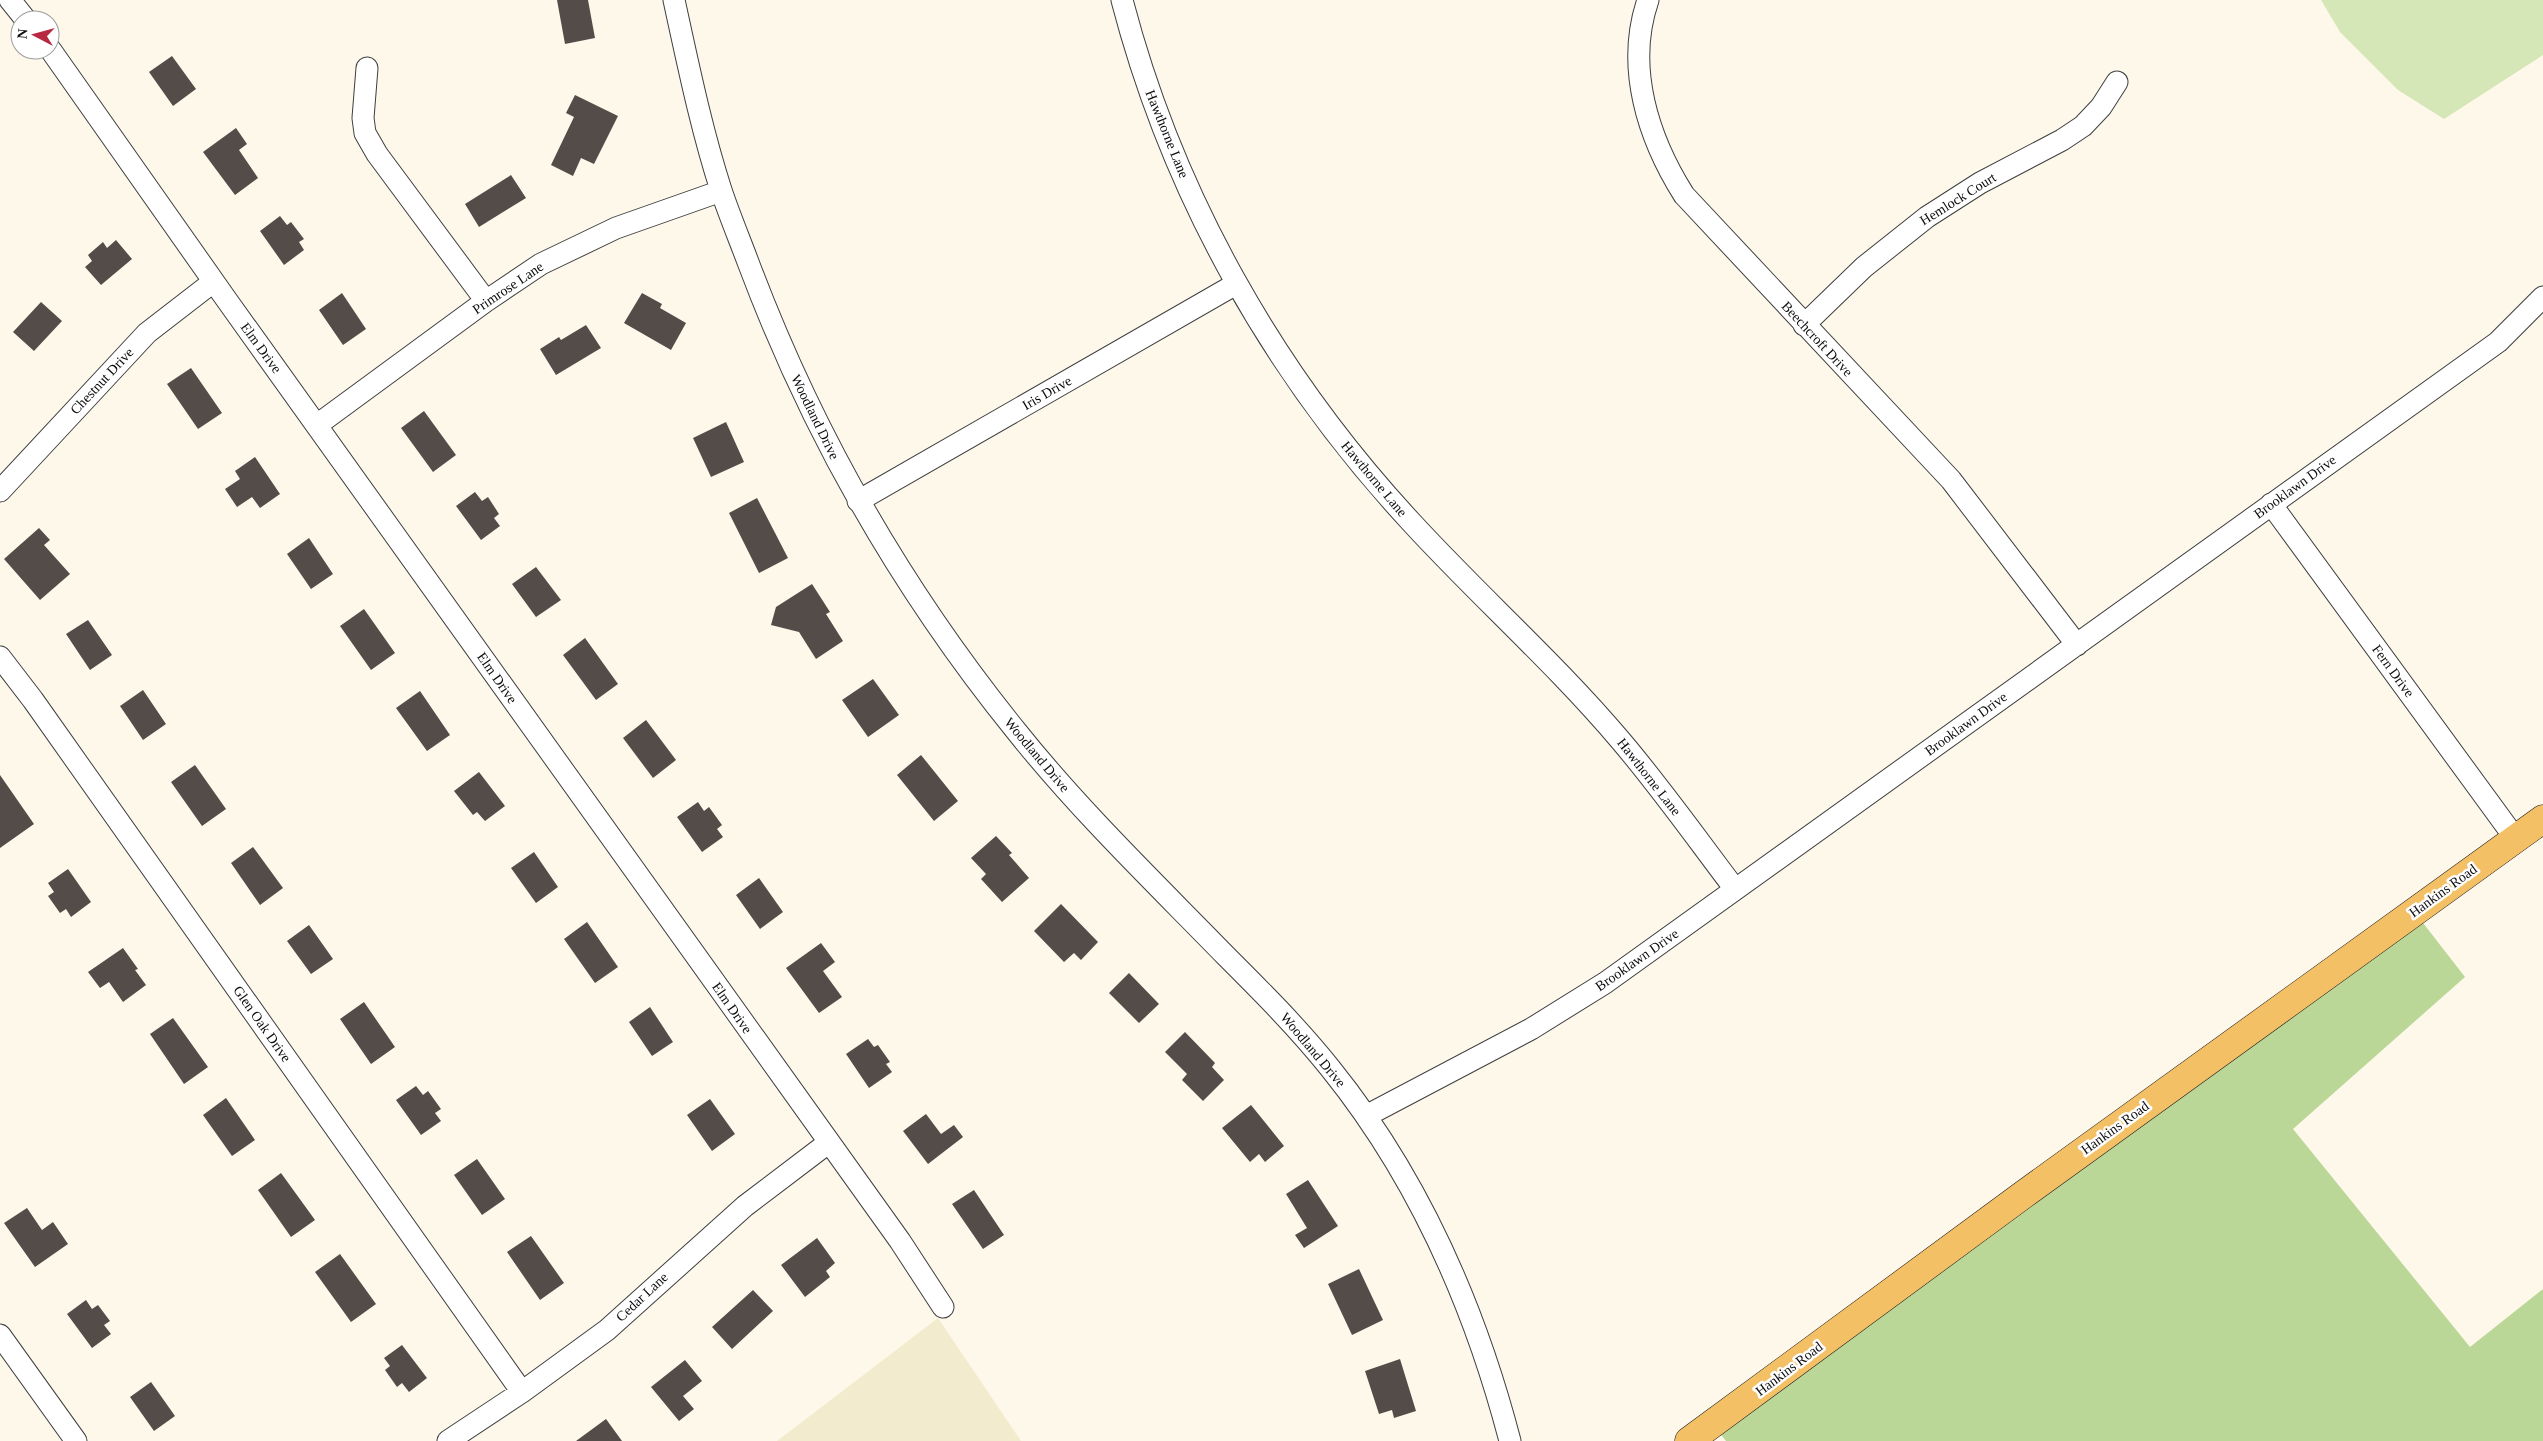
<svg xmlns="http://www.w3.org/2000/svg" width="2543" height="1441" font-family="Georgia,serif">
<style>
.farmland{fill:#f3ebcd}
.green{fill:#d6e7b7}
.forest{fill:#bbd797}
.building{fill:#544c49}
.lines{fill:none;stroke-linecap:round;stroke-linejoin:round}
.minor-casing{stroke:#3f3f3f;stroke-width:23}
.major-casing{stroke:#1d1d1d;stroke-width:29}
.minor{stroke:#fff;stroke-width:21}
.major{stroke:#f4c066;stroke-width:28}
.labels{text-anchor:middle;dominant-baseline:central;stroke-width:5;stroke-linejoin:round;paint-order:stroke}
.street-label{font-size:14px;fill:#0c0c0c;stroke:#fff}
</style>
<rect width="100%" height="100%" fill="#fef8eb"/>
<path class="farmland" d="M 938,1318 L 1021,1441 L 777,1441 Z"/>
<path class="green" d="M 2321,0 L 2543,0 L 2543,55 L 2444,119 L 2398,90 L 2340,32 Z"/>
<path class="forest" d="M 2413,910 L 2465,977 L 2293,1129 L 2470,1347 L 2543,1289 L 2543,1441 L 1726,1441 L 1712,1424 Z"/>
<path class="building" d="M 557,0 L 588,0 L 595,38 L 565,44 Z
M 172,56 L 196,89 L 173,106 L 149,72 Z
M 575,95 L 618,116 L 594,164 L 581,158 L 573,176 L 551,165 L 574,117 L 566,113 Z
M 236,128 L 247,144 L 239,150 L 258,178 L 235,195 L 203,152 Z
M 511,175 L 526,198 L 479,227 L 465,204 Z
M 280,216 L 287,225 L 291,222 L 304,239 L 299,242 L 304,250 L 284,265 L 260,231 Z
M 116,240 L 132,259 L 101,285 L 85,267 L 92,261 L 88,255 L 103,242 L 107,248 Z
M 342,293 L 366,329 L 343,345 L 319,310 Z
M 642,293 L 662,304 L 660,308 L 686,323 L 671,350 L 624,323 Z
M 41,302 L 62,321 L 34,351 L 13,332 Z
M 586,325 L 601,348 L 556,375 L 540,349 L 559,337 L 561,340 Z
M 191,368 L 222,413 L 198,429 L 167,384 Z
M 424,411 L 456,455 L 433,472 L 401,428 Z
M 726,422 L 744,462 L 711,477 L 693,438 Z
M 255,457 L 280,494 L 260,508 L 252,497 L 237,507 L 225,489 L 240,479 L 235,471 Z
M 475,492 L 482,501 L 488,497 L 499,514 L 494,518 L 500,526 L 481,540 L 456,506 Z
M 757,498 L 788,558 L 759,573 L 729,513 Z
M 39,528 L 50,540 L 44,545 L 70,574 L 40,600 L 4,559 Z
M 309,538 L 333,574 L 311,589 L 287,554 Z
M 536,567 L 561,600 L 536,617 L 512,584 Z
M 812,584 L 830,612 L 826,614 L 843,641 L 816,659 L 799,632 L 771,625 L 776,607 Z
M 364,609 L 395,653 L 371,670 L 340,626 Z
M 88,620 L 112,655 L 90,670 L 66,634 Z
M 585,638 L 618,684 L 596,700 L 563,655 Z
M 873,679 L 899,715 L 868,737 L 842,700 Z
M 143,690 L 166,724 L 143,740 L 120,706 Z
M 420,691 L 450,735 L 427,751 L 396,708 Z
M 646,720 L 676,760 L 653,778 L 623,738 Z
M 921,755 L 958,801 L 934,821 L 897,775 Z
M 195,765 L 226,809 L 202,826 L 171,782 Z
M 479,772 L 505,806 L 485,821 L 477,812 L 473,815 L 454,791 Z
M 0,775 L 34,824 L 0,848 Z
M 698,802 L 704,811 L 709,807 L 722,825 L 717,829 L 723,837 L 702,852 L 677,817 Z
M 996,836 L 1012,853 L 1009,855 L 1029,878 L 1002,902 L 981,879 L 986,874 L 971,858 Z
M 253,847 L 283,888 L 260,905 L 231,863 Z
M 534,852 L 558,887 L 536,903 L 511,868 Z
M 68,869 L 91,902 L 71,917 L 66,909 L 60,913 L 48,896 L 54,892 L 48,883 Z
M 759,878 L 783,912 L 760,929 L 736,895 Z
M 1061,904 L 1098,942 L 1081,960 L 1074,953 L 1064,962 L 1034,931 Z
M 587,922 L 618,967 L 595,983 L 564,939 Z
M 309,925 L 333,959 L 311,974 L 287,941 Z
M 821,943 L 835,962 L 823,971 L 842,997 L 819,1013 L 786,968 Z
M 123,948 L 138,969 L 135,970 L 146,985 L 123,1002 L 109,982 L 100,988 L 88,972 Z
M 1129,973 L 1159,1004 L 1139,1023 L 1109,993 Z
M 364,1002 L 395,1047 L 371,1064 L 340,1019 Z
M 650,1007 L 673,1042 L 652,1056 L 629,1022 Z
M 173,1018 L 208,1067 L 184,1084 L 150,1034 Z
M 1185,1032 L 1215,1063 L 1212,1067 L 1224,1080 L 1203,1101 L 1182,1080 L 1187,1074 L 1165,1052 Z
M 868,1039 L 874,1047 L 878,1045 L 890,1062 L 886,1064 L 892,1072 L 869,1088 L 846,1054 Z
M 416,1086 L 423,1095 L 428,1091 L 441,1109 L 435,1113 L 441,1121 L 421,1135 L 396,1100 Z
M 226,1098 L 255,1140 L 232,1156 L 203,1115 Z
M 710,1099 L 735,1134 L 712,1151 L 687,1115 Z
M 1251,1105 L 1284,1146 L 1265,1162 L 1259,1154 L 1250,1162 L 1222,1128 Z
M 926,1114 L 941,1134 L 954,1125 L 963,1137 L 928,1164 L 903,1131 Z
M 477,1159 L 505,1199 L 482,1215 L 454,1175 Z
M 281,1173 L 315,1220 L 291,1237 L 258,1190 Z
M 1308,1180 L 1338,1226 L 1304,1248 L 1295,1235 L 1307,1228 L 1286,1194 Z
M 974,1190 L 1004,1235 L 983,1249 L 952,1204 Z
M 27,1208 L 42,1230 L 53,1222 L 68,1244 L 35,1267 L 4,1223 Z
M 531,1236 L 564,1283 L 540,1300 L 507,1252 Z
M 817,1238 L 835,1263 L 826,1271 L 830,1277 L 805,1297 L 781,1265 Z
M 340,1254 L 376,1304 L 351,1322 L 315,1272 Z
M 1359,1269 L 1383,1320 L 1352,1335 L 1328,1284 Z
M 753,1290 L 773,1311 L 732,1349 L 712,1327 Z
M 86,1300 L 92,1309 L 98,1305 L 110,1321 L 104,1325 L 111,1334 L 92,1348 L 67,1314 Z
M 402,1345 L 427,1378 L 409,1392 L 402,1383 L 397,1387 L 385,1370 L 390,1366 L 384,1358 Z
M 1400,1359 L 1416,1411 L 1394,1418 L 1392,1410 L 1379,1414 L 1365,1371 Z
M 685,1360 L 702,1381 L 683,1396 L 694,1409 L 679,1421 L 651,1387 Z
M 151,1382 L 175,1416 L 154,1431 L 130,1397 Z
M 606,1419 L 622,1441 L 576,1441 Z"/>
<g class="lines">
<defs>
<path id="minor" d="M 10,0 L 26,20
M 674,0 C 688,64 701,128 721,190 C 729,214 739,238 748,262 C 812,433 902,590 1017,732 C 1081,812 1155,883 1226,956 C 1262,992 1298,1028 1330,1068 C 1418,1177 1475,1307 1510,1441
M 1122,0 C 1173,196 1274,374 1412,523 C 1480,597 1556,664 1621,741 C 1661,788 1697,839 1735,889
M 1648,0 C 1625,67 1648,138 1684,195 L 1951,480 L 2077,645
M 50,49 L 226,299 L 900,1241 L 943,1307
M 367,68 L 363,118 L 365,133 L 377,154 L 486,301
M 1804,325 L 1864,267 L 1927,217 L 1980,183 L 2062,140 L 2083,126 L 2101,107 L 2117,82
M 317,425 L 486,301 L 541,264 L 616,228 L 721,191
M 0,491 L 147,333 L 213,282
M 858,501 L 1236,284
M 2271,504 L 2515,838
M 0,657 L 33,700 L 522,1392
M 1366,1116 L 1531,1029 L 1605,983 L 2498,342 L 2543,297
M 0,1335 L 76,1441
M 448,1441 L 522,1392 L 607,1330 L 745,1206 L 828,1143"/>
<path id="major" d="M 1689,1441 L 2027,1192 L 2543,819"/>
</defs>
<use href="#minor" class="minor-casing"/>
<use href="#major" class="major-casing"/>
<use href="#minor" class="minor"/>
<use href="#major" class="major"/>
</g>
<g class="labels">
<g class="street-label">
<text transform="translate(1167 134) rotate(68)">Hawthorne Lane</text>
<text transform="translate(1958 199) rotate(-32)">Hemlock Court</text>
<text transform="translate(508 288) rotate(-34)">Primrose Lane</text>
<text transform="translate(1817 339) rotate(47)">Beechcroft Drive</text>
<text transform="translate(261 348) rotate(54)">Elm Drive</text>
<text transform="translate(102 381) rotate(-47)">Chestnut Drive</text>
<text transform="translate(1047 393) rotate(-30)">Iris Drive</text>
<text transform="translate(815 417) rotate(64)">Woodland Drive</text>
<text transform="translate(1374 479) rotate(50)">Hawthorne Lane</text>
<text transform="translate(2295 487) rotate(-36)">Brooklawn Drive</text>
<text transform="translate(2393 671) rotate(54)">Fern Drive</text>
<text transform="translate(497 678) rotate(55)">Elm Drive</text>
<text transform="translate(1966 724) rotate(-36)">Brooklawn Drive</text>
<text transform="translate(1037 755) rotate(50)">Woodland Drive</text>
<text transform="translate(1649 777) rotate(52)">Hawthorne Lane</text>
<text transform="translate(2443 891) rotate(-36)">Hankins Road</text>
<text transform="translate(1637 960) rotate(-35)">Brooklawn Drive</text>
<text transform="translate(732 1008) rotate(55)">Elm Drive</text>
<text transform="translate(262 1024) rotate(55)">Glen Oak Drive</text>
<text transform="translate(1313 1050) rotate(50)">Woodland Drive</text>
<text transform="translate(2115 1128) rotate(-36)">Hankins Road</text>
<text transform="translate(642 1297) rotate(-43)">Cedar Lane</text>
<text transform="translate(1789 1369) rotate(-37)">Hankins Road</text>
</g>
</g>
<g transform="translate(35 35) rotate(276)"><circle r="24" fill="#ffffff" stroke="#9e9e9e"/>
<path d="M0-4L9 19L0 12L-9 19Z" fill="#b72941"/>
<text y="-8" font-size="14" font-weight="bold" text-anchor="middle" fill="#0c0c0c">N</text>
</g>
</svg>
